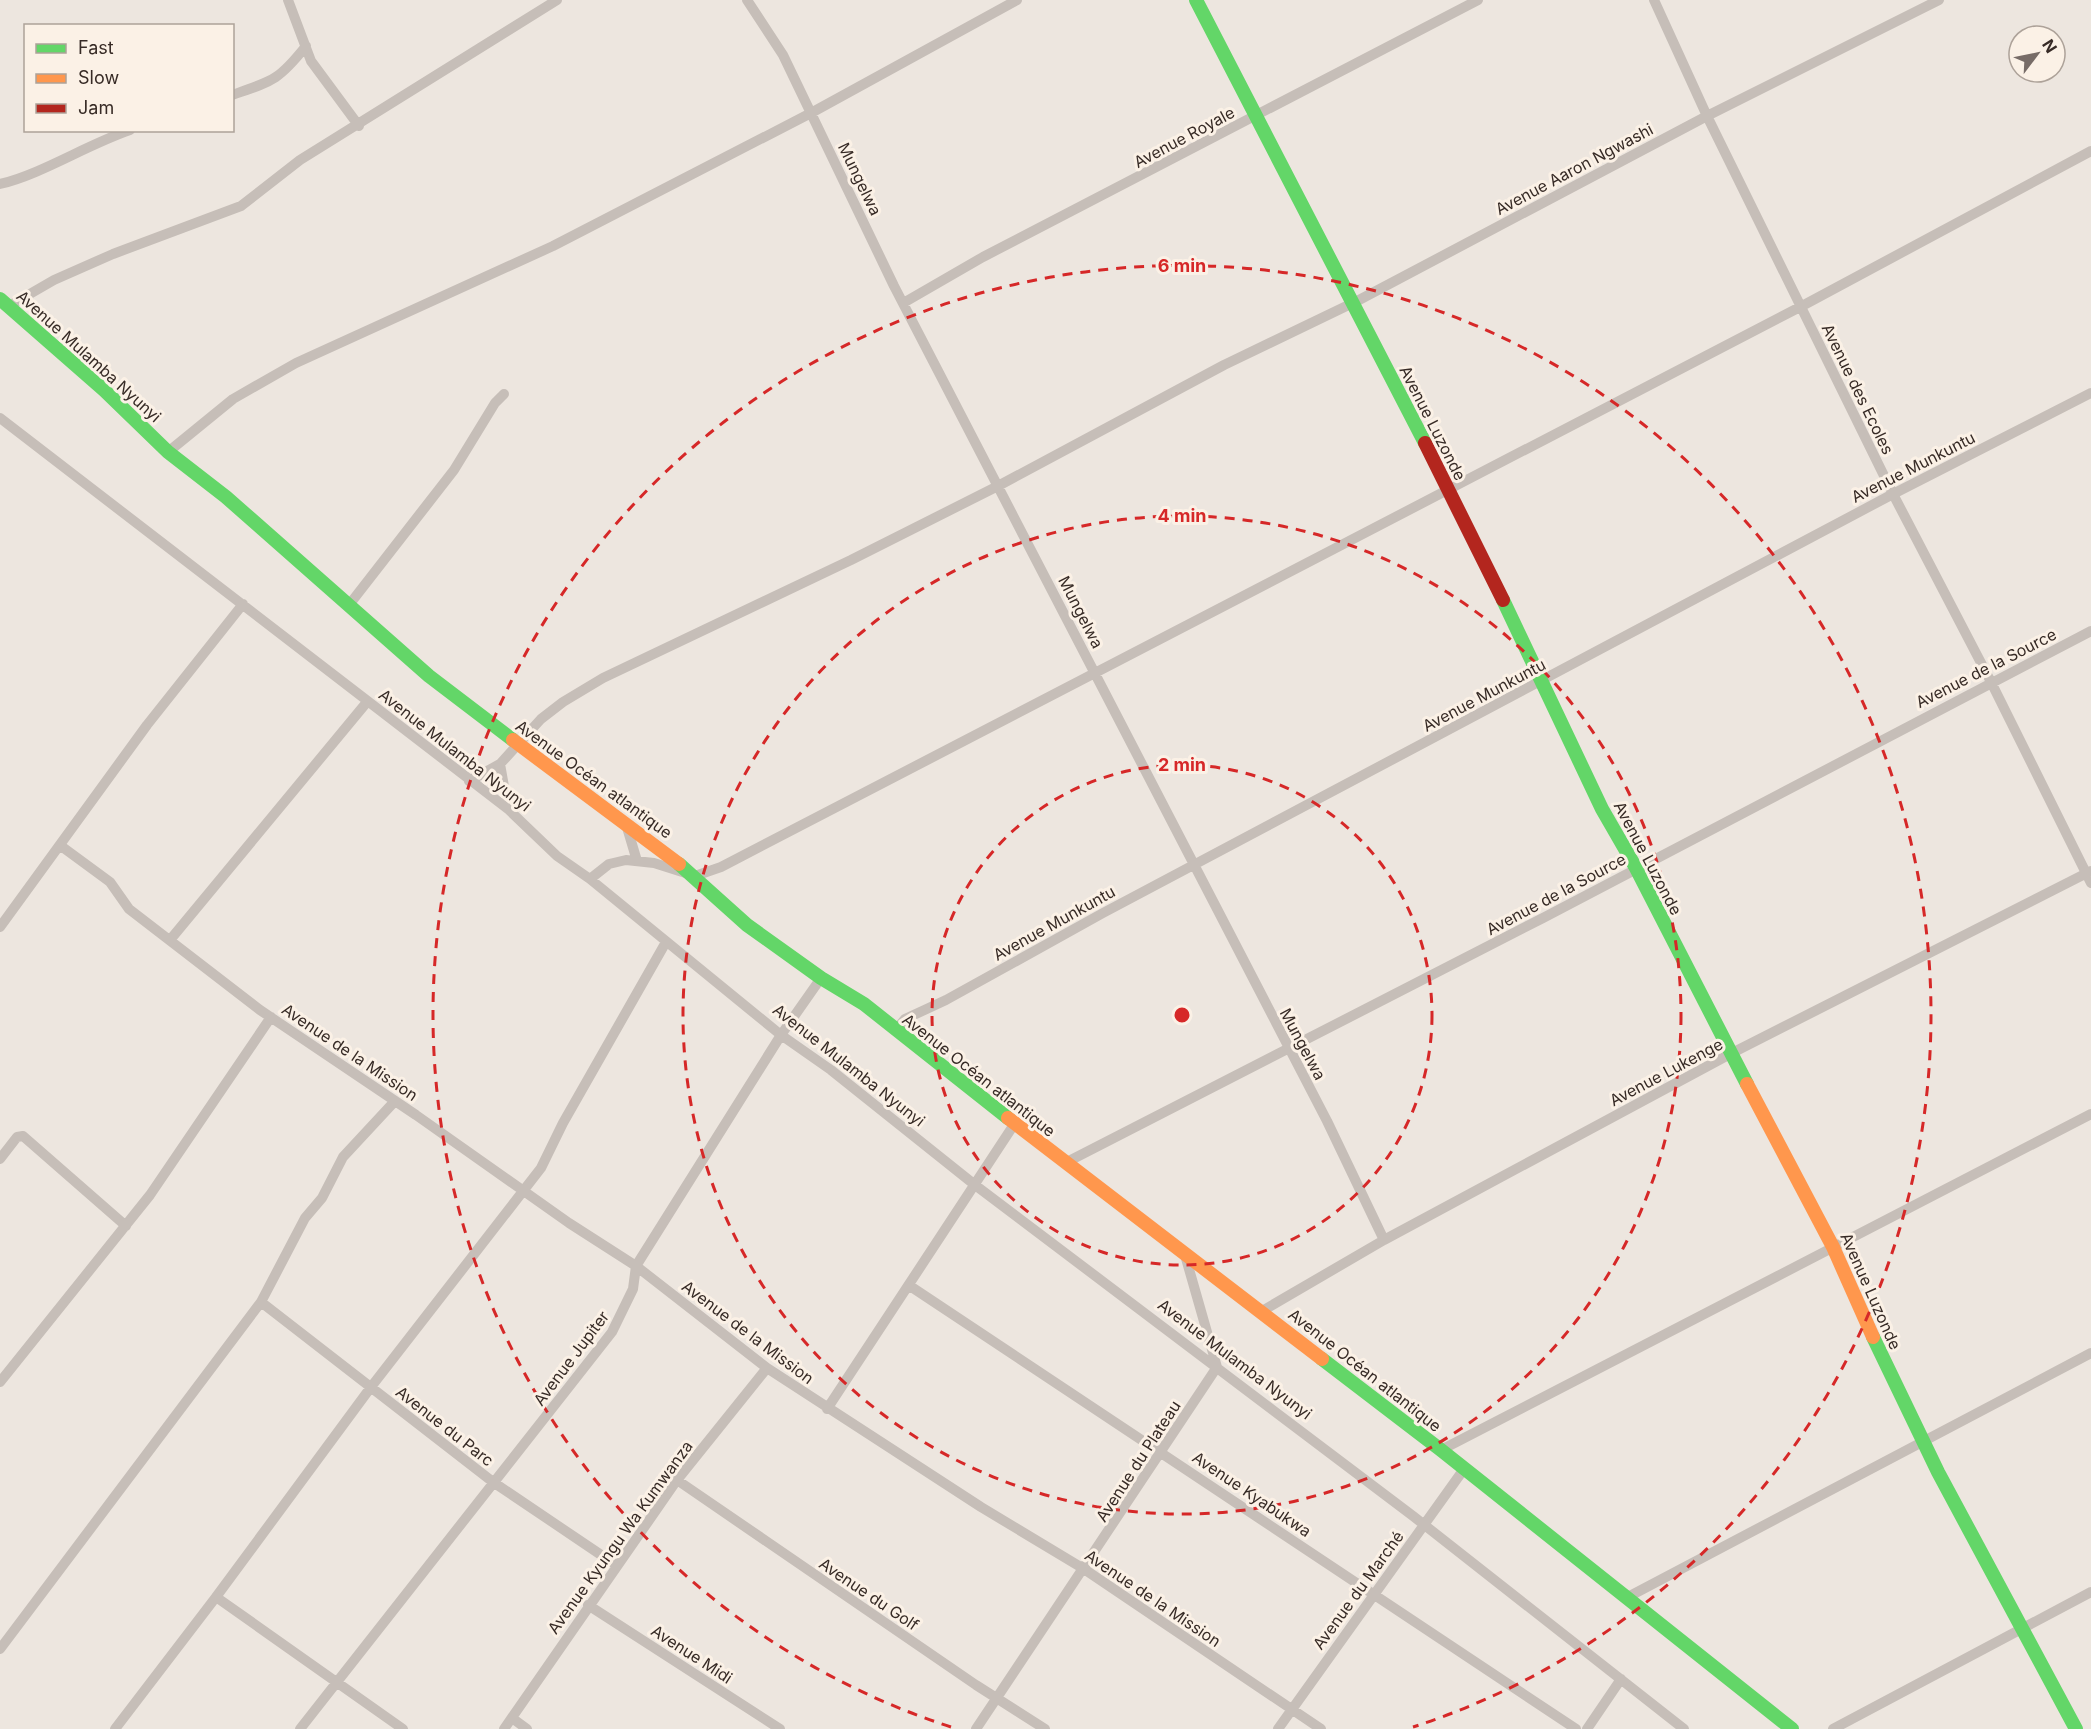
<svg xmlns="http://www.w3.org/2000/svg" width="2091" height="1729" font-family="Inter,sans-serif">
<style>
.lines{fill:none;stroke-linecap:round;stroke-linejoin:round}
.street{stroke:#c6beb8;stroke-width:10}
.fast{stroke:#63d668;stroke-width:14}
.slow{stroke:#ff974d;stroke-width:14}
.jam{stroke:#b3261e;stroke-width:14}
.ring{fill:none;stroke:#d62828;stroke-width:3;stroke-dasharray:10 8}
.labels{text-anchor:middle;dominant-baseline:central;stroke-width:6;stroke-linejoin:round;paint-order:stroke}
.street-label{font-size:16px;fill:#372b26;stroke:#fbf1e6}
.centre{fill:#d62828;stroke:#fbf1e6;stroke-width:3}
.ring-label{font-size:18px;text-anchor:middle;font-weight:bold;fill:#d62828;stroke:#fbf1e6;stroke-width:6;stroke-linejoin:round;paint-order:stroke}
</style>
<rect width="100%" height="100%" fill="#ede6df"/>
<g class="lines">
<path class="street" d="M 288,0 L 311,61 L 359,126
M 747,0 L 783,55 L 894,286 L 1327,1121 L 1384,1240
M 1654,0 L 1707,116 L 1893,494 L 1991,682 L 2091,883
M 232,95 C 273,81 279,80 306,46
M 0,184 C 42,174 86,145 130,130
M 905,302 L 983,257 L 1478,0
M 9,306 L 54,280 L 113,254 L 241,206 L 300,160 L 557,0
M 0,418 L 508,809 L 557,856 L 590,879 L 781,1035 L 831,1070 L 975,1185 L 1413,1516 L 1684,1729
M 168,452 L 233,399 L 296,363 L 553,246 L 811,113 L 1017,0
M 349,605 L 454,470 L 495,403 L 504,394
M 500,764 L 508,809
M 469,781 L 500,764 L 541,719 L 563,702 L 603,678 L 851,560 L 998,486 L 1224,365 L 1359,300 L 1707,116 L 1939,0
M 626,824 L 637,861
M 61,846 L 110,882 L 129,909 L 260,1010 L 416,1115 L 569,1223 L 636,1266 L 767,1368 L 981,1507 L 1084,1569 L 1321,1729
M 590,879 L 609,864 L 626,860 L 654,863 L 695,876 L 721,867 L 1802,306 L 2091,151
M 0,927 L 147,725 L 243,604
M 170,940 L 367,702
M 896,1030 L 905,1019 L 946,1000 L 1103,913 L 1893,494 L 2091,393
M 0,1159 L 17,1137 L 23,1136 L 126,1226
M 1065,1163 L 1543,918 L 2091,631
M 910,1286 L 1576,1729
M 261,1302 L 493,1482 L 616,1565
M 1262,1311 L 1384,1240 L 1732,1053 L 2091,871
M 0,1382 L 150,1195 L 271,1017
M 827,1409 L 1015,1123
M 1441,1450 L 2091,1114
M 677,1480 L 976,1685 L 1045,1729
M 216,1597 L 371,1387 L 541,1168 L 563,1123 L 666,942
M 1626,1598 L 2091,1353
M 588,1605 L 780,1729
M 0,1649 L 261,1302 L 305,1218 L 322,1198 L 343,1157 L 395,1101
M 512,1718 L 527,1729
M 115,1729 L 216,1597 L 403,1729
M 300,1729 L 612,1332 L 633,1289 L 636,1266 L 781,1035 L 821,978
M 504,1729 L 677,1480 L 767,1368
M 976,1729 L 1217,1367 L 1185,1255
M 1278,1729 L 1464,1469
M 1587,1729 L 1621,1679
M 1833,1729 L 2091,1592"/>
<path class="fast" d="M 1196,0 L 1425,443
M 0,299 L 104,390 L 168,452 L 226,497 L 429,676 L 513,740
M 1503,600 L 1602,809 L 1636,868 L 1747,1084
M 679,864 L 747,925 L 821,978 L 864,1004 L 1008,1118
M 1873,1337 L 1938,1472 L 2076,1729
M 1322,1359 L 1441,1450 L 1792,1729"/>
<path class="slow" d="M 513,740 L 679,864
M 1747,1084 L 1833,1247 L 1873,1337
M 1008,1118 L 1322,1359"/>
<path class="jam" d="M 1425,443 L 1503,600"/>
</g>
<g class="ring">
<circle cx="1182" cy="1015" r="250"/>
<circle cx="1182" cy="1015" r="499"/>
<path d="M951 1727A749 749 0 1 1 1413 1727"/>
</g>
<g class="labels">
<g class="street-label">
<text transform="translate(1184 137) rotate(-28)">Avenue Royale</text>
<text transform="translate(1574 169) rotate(-28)">Avenue Aaron Ngwashi</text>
<text transform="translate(860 179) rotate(64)">Mungelwa</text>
<text transform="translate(89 356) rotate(42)">Avenue Mulamba Nyunyi</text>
<text transform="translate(1858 389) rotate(64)">Avenue des Ecoles</text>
<text transform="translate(1433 423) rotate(63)">Avenue Luzonde</text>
<text transform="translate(1913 467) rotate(-27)">Avenue Munkuntu</text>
<text transform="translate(1081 612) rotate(63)">Mungelwa</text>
<text transform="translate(1986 668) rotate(-27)">Avenue de la Source</text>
<text transform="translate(1484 695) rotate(-28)">Avenue Munkuntu</text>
<text transform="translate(455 750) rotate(38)">Avenue Mulamba Nyunyi</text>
<text transform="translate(594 779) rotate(36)">Avenue Océan atlantique</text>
<text transform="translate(1648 858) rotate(62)">Avenue Luzonde</text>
<text transform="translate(1556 894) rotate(-28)">Avenue de la Source</text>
<text transform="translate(1054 923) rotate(-29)">Avenue Munkuntu</text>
<text transform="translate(1303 1044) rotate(62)">Mungelwa</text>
<text transform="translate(350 1052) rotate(34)">Avenue de la Mission</text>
<text transform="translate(849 1065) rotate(38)">Avenue Mulamba Nyunyi</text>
<text transform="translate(1666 1072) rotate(-28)">Avenue Lukenge</text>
<text transform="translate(979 1075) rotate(38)">Avenue Océan atlantique</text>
<text transform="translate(1871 1291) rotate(66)">Avenue Luzonde</text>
<text transform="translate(748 1332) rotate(37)">Avenue de la Mission</text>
<text transform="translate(571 1358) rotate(-53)">Avenue Jupiter</text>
<text transform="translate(1235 1359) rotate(37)">Avenue Mulamba Nyunyi</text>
<text transform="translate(1365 1370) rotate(38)">Avenue Océan atlantique</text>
<text transform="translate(445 1426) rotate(38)">Avenue du Parc</text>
<text transform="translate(1138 1461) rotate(-57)">Avenue du Plateau</text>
<text transform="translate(1252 1494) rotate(34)">Avenue Kyabukwa</text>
<text transform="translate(620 1537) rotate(-54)">Avenue Kyungu Wa Kumwanza</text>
<text transform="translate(1358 1590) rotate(-54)">Avenue du Marché</text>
<text transform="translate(869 1594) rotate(34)">Avenue du Golf</text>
<text transform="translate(1153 1598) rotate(34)">Avenue de la Mission</text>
<text transform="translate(692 1654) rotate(33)">Avenue Midi</text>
</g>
</g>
<circle cx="1182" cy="1015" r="9" class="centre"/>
<g class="ring-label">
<text x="1182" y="272">6 min</text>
<text x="1182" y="522">4 min</text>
<text x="1182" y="771">2 min</text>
</g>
<rect x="24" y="24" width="210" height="108" fill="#fbf1e6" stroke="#ada299" stroke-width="1.5"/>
<rect x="36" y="44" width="30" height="9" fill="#63d668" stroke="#ada299" stroke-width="1.5"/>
<text x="78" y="54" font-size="18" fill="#372b26">Fast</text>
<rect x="36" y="74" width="30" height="9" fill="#ff974d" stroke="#ada299" stroke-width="1.5"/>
<text x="78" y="84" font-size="18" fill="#372b26">Slow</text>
<rect x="36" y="104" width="30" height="9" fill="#b3261e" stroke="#ada299" stroke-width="1.5"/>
<text x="78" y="114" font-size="18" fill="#372b26">Jam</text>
<g transform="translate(2037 54) rotate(58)"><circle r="28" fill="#fbf1e6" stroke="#ada299" stroke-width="1.5"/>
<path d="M0-4.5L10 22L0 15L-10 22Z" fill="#776c67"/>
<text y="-9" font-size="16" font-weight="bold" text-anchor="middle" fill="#372b26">N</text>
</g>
</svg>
